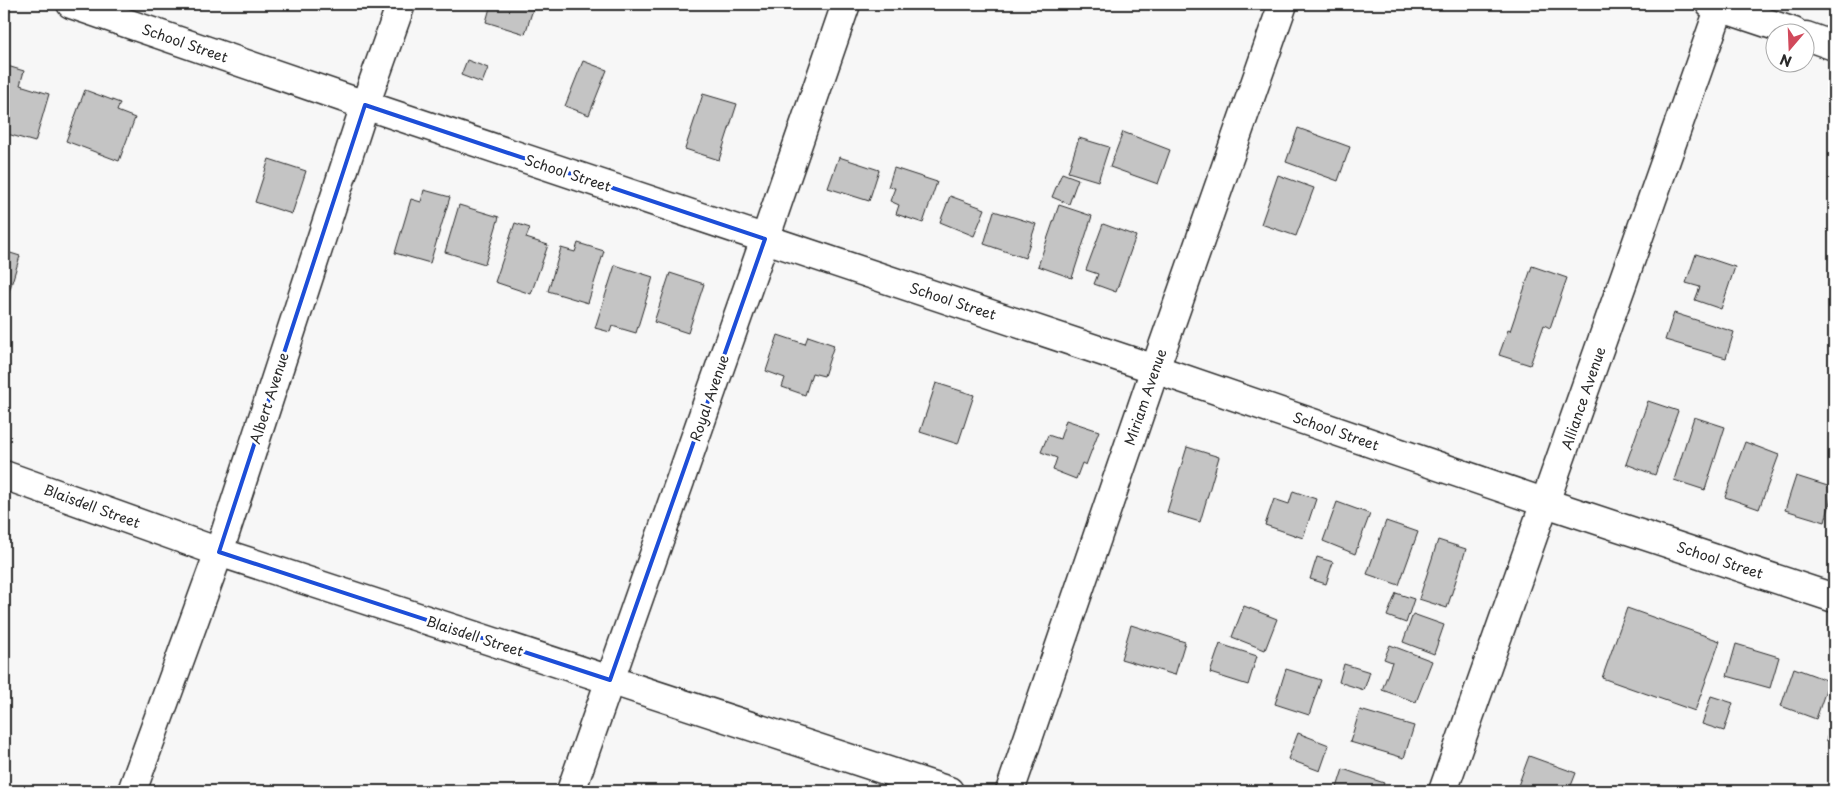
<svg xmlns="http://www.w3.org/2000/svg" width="1838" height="795" font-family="'Playpen Sans',sans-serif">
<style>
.building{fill:#c4c4c4;stroke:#2b2b2b}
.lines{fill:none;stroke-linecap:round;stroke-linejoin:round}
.minor-casing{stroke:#2b2b2b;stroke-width:31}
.secondary-casing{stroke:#2b2b2b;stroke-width:31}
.minor{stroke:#fff;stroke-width:28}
.secondary{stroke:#fff;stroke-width:28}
.marked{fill:none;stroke:#1d4ed8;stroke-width:4;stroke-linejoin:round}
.labels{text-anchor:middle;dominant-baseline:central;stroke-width:5;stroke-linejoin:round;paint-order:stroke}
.street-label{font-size:14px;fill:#2b2b2b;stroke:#fff}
</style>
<rect width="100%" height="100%" fill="#f7f7f7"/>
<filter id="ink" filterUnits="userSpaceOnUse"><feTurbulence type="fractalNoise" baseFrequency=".02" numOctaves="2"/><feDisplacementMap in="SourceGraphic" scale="10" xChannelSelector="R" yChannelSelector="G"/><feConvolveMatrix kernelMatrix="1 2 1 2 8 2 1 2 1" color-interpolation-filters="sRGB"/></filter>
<g filter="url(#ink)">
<path class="building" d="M 491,4 L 528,4 L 534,6 L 525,34 L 486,22 Z
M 467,60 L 488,68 L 482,83 L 461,75 Z
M 583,61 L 607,70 L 589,115 L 565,106 Z
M 4,65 L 24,71 L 20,85 L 49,94 L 35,142 L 4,133 Z
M 85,90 L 120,103 L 117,111 L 135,118 L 119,161 L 66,141 Z
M 703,94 L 737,104 L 719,160 L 685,149 Z
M 1298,128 L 1350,147 L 1338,181 L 1286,162 Z
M 1123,132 L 1170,150 L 1158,184 L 1110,167 Z
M 1079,138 L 1109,147 L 1098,181 L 1068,172 Z
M 839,157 L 879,170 L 869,201 L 828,188 Z
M 269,159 L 306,171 L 292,214 L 255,202 Z
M 894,168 L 937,182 L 923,223 L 896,214 L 899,205 L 890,201 L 895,188 L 888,187 Z
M 1062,173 L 1078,179 L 1069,204 L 1052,197 Z
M 1278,175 L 1314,188 L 1296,236 L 1261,224 Z
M 424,190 L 450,197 L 430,263 L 395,253 L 411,199 L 421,202 Z
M 950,196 L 985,209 L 974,236 L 940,222 Z
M 459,205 L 499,217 L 485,264 L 445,252 Z
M 1059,205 L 1092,216 L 1072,278 L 1038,266 Z
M 994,211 L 1036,224 L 1025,258 L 984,244 Z
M 515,223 L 530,228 L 526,238 L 548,245 L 531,294 L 495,282 Z
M 1103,224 L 1136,236 L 1116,292 L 1094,284 L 1098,274 L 1086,270 Z
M 578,243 L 604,251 L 588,303 L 548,291 L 561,248 L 575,252 Z
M 4,251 L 20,256 L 9,292 L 4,290 Z
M 1696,254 L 1735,267 L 1721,309 L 1695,300 L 1700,287 L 1686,283 Z
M 615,265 L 653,277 L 636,333 L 612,326 L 610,332 L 595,328 Z
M 1532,266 L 1567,278 L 1550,328 L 1544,325 L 1530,365 L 1499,355 L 1508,330 L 1510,331 Z
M 670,273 L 704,284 L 688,333 L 654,322 Z
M 1674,313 L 1734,332 L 1726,358 L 1665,340 Z
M 778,335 L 805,344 L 808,336 L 834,345 L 824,376 L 812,373 L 805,395 L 782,387 L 785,378 L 766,371 Z
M 936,383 L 974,395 L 958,444 L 920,432 Z
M 1648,401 L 1678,411 L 1655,475 L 1626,464 Z
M 1694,417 L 1725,427 L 1705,490 L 1674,480 Z
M 1066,420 L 1099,431 L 1086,465 L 1082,463 L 1076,479 L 1053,470 L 1057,458 L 1041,452 L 1048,435 L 1060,439 Z
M 1745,442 L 1779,455 L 1759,509 L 1725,497 Z
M 1187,447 L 1219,457 L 1200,522 L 1167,512 Z
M 1796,476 L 1834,488 L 1825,522 L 1785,510 Z
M 1293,491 L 1316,499 L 1303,538 L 1265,525 L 1274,499 L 1289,504 Z
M 1337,502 L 1370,514 L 1355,554 L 1323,541 Z
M 1386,521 L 1418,532 L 1399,585 L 1367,574 Z
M 1438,540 L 1466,549 L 1447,608 L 1419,599 Z
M 1317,557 L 1333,562 L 1326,584 L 1310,579 Z
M 1396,593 L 1414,599 L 1406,623 L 1387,616 Z
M 1244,606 L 1277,619 L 1265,650 L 1232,637 Z
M 1627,608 L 1720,641 L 1695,711 L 1602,678 Z
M 1413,614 L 1444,625 L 1434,654 L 1403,642 Z
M 1131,625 L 1185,642 L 1175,675 L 1121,659 Z
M 1220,644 L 1257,656 L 1248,685 L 1210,673 Z
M 1736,644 L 1779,657 L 1770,688 L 1727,676 Z
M 1390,645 L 1432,661 L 1416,702 L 1382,690 L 1392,662 L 1384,659 Z
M 1344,664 L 1370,672 L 1364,690 L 1339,682 Z
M 1794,668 L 1829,681 L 1816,719 L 1781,706 Z
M 1286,669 L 1321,680 L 1309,715 L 1275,704 Z
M 1711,696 L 1733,703 L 1724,731 L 1702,724 Z
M 1360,710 L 1414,726 L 1404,758 L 1350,742 Z
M 1834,718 L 1834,743 L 1826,740 Z
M 1298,733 L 1329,745 L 1320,771 L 1288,759 Z
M 1529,756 L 1576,773 L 1569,791 L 1516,791 Z
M 1343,769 L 1384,783 L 1381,791 L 1336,791 Z"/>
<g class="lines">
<defs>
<path id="minor" d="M 1710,4 L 1794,32
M 1806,36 L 1834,46
M 4,475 L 219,552 L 949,791
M 132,791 L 219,552 L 365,105 L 401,4
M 571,791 L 765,239 L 846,4
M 1010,791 L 1155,369 L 1283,4
M 1443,791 L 1721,4"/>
<path id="secondary" d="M 71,4 L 365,105 L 1155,369 L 1546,503 L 1834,598"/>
</defs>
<use href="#minor" class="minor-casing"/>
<use href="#secondary" class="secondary-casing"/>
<use href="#minor" class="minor"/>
<use href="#secondary" class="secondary"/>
</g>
</g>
<path class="marked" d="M 365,105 L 765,239 L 610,680 L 219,552 Z"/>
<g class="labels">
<g class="street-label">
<text transform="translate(185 43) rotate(19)">School Street</text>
<text transform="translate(568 173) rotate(18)">School Street</text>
<text transform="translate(953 301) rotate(18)">School Street</text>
<text transform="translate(1145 397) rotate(-71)">Miriam Avenue</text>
<text transform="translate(269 398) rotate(-72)">Albert Avenue</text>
<text transform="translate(709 398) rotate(-71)">Royal Avenue</text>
<text transform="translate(1583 398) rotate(-71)">Alliance Avenue</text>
<text transform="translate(1336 431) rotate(19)">School Street</text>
<text transform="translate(92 506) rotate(20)">Blaisdell Street</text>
<text transform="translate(1720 560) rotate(18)">School Street</text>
<text transform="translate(475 636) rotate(18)">Blaisdell Street</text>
</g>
</g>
<rect width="1838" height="795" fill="none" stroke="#fff" stroke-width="20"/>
<rect x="10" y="10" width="1818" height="775" fill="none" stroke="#2b2b2b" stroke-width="2" filter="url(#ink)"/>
<g transform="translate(1790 48) rotate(199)"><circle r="24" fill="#ffffff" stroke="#aaaaaa"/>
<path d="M0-4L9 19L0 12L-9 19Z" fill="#d1495b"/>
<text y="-8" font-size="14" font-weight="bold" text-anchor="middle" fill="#2b2b2b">N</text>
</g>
</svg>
